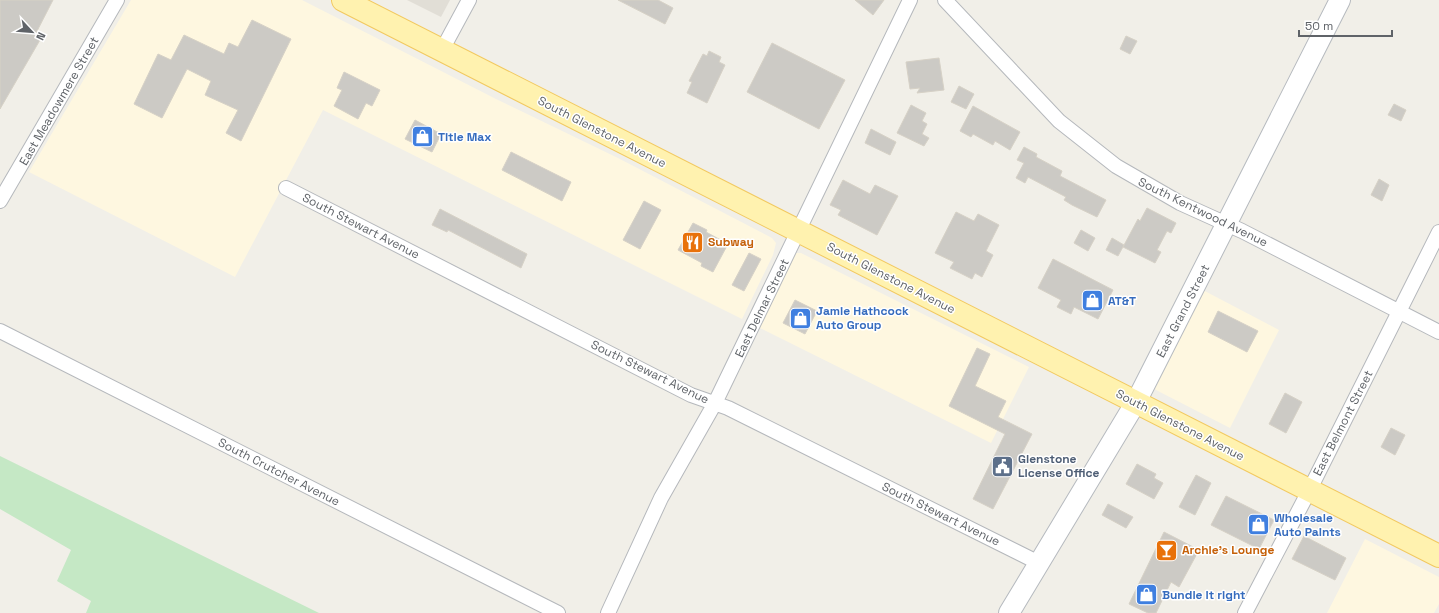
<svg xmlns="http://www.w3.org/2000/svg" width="1439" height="613" font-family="'Space Grotesk',sans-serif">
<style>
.commercial{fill:#fef7e0}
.education{fill:#e1ded6}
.green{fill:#c5e8c5}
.building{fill:#cccac5;stroke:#d6d1c6}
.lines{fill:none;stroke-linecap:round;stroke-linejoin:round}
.minor-casing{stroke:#b5b8bc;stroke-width:16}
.secondary-casing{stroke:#b6babf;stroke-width:22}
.primary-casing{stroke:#f2c960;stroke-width:24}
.minor{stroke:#fff;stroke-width:14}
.secondary{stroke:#fff;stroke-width:20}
.primary{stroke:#fff2af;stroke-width:22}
.labels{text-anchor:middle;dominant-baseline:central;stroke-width:3;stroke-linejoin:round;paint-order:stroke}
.street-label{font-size:12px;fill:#5f6368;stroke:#fff}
.shop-label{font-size:12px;font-weight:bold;fill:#366cbe;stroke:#fff;text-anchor:start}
.food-label{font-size:12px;font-weight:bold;fill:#c56008;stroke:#fff;text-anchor:start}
.service-label{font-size:12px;font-weight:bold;fill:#4e5e75;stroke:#fff;text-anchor:start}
</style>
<rect width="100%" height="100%" fill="#f1efe8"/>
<path class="commercial" d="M 131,0 L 302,0 L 496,99 L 618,158 L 772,238 L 776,243 L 773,255 L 742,319 L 323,110 L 235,277 L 29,172 Z
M 796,253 L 801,253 L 1029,367 L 991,443 L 756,326 L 791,255 Z
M 1199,288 L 1279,330 L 1230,428 L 1156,390 L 1152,386 Z
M 1365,539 L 1439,577 L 1439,604 L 1434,613 L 1327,613 Z"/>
<path class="education" d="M 407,0 L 450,0 L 441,17 Z"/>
<path class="green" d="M 0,456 L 319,613 L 86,613 L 91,601 L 57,581 L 71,550 L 0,509 Z"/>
<path class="building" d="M 0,0 L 53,0 L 34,37 L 40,40 L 0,109 Z
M 618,0 L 658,0 L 673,8 L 665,24 Z
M 855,0 L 884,0 L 873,15 Z
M 252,20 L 291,39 L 241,141 L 226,133 L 238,110 L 205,95 L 211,81 L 187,69 L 162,118 L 134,104 L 158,54 L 171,60 L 184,35 L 224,54 L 229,43 L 238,47 Z
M 1126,36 L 1137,41 L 1130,54 L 1120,49 Z
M 772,43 L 845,80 L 819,129 L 747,92 Z
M 709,51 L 721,57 L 719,62 L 725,65 L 707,103 L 687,93 L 692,82 L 689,81 L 703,54 L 707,56 Z
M 939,58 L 944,90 L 917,93 L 920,88 L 910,89 L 906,62 Z
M 344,72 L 380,90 L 372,106 L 366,103 L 358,119 L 334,106 L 342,90 L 337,88 Z
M 959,86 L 974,94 L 966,109 L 951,102 Z
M 1394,104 L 1406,110 L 1401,121 L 1388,115 Z
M 911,105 L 926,113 L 922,121 L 927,124 L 922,134 L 929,138 L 924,146 L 897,133 Z
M 973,106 L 1020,132 L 1010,150 L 995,141 L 993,145 L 973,134 L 971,137 L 960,131 Z
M 415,120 L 441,134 L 432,152 L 405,139 Z
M 871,129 L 896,142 L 890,155 L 865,143 Z
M 1024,147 L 1037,154 L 1036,157 L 1062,171 L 1060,176 L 1106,200 L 1097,217 L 1072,205 L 1064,200 L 1066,197 L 1028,177 L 1025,183 L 1016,178 L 1024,163 L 1017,160 Z
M 511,152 L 571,182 L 562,201 L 502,170 Z
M 1379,179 L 1389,185 L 1382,201 L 1371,195 Z
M 843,180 L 870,194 L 875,185 L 898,196 L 877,235 L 838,215 L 841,210 L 830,205 Z
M 644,201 L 661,210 L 640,249 L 623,240 Z
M 1147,208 L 1176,223 L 1171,233 L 1167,231 L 1157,250 L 1161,252 L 1155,263 L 1123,247 L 1138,219 L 1140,221 Z
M 440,209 L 527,254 L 521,268 L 448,230 L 447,232 L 432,225 Z
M 956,212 L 974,221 L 978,214 L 999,225 L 986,251 L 993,255 L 982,277 L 975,273 L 972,279 L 950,268 L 954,262 L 935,253 Z
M 693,223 L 707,230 L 706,232 L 728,244 L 713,272 L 701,266 L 702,263 L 678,250 Z
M 1081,230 L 1095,238 L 1088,251 L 1074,243 Z
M 1112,238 L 1124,245 L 1118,256 L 1106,250 Z
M 749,253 L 761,259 L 744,291 L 732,285 Z
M 1053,259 L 1113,290 L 1098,319 L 1074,307 L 1071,314 L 1057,307 L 1061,300 L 1038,288 Z
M 795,300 L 817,311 L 805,334 L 783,323 Z
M 1218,311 L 1258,331 L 1247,352 L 1208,332 Z
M 977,348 L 990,354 L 975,386 L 1006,401 L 998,417 L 1032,434 L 993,509 L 973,499 L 1005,434 L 949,406 Z
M 1285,393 L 1302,402 L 1286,433 L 1269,424 Z
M 1391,428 L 1405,435 L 1395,455 L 1381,447 Z
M 1137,464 L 1156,474 L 1154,478 L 1163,483 L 1154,499 L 1126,484 Z
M 1196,475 L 1211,483 L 1195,515 L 1179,507 Z
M 1226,496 L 1274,520 L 1259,549 L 1211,525 Z
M 1108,504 L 1133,517 L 1126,528 L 1102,515 Z
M 1164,532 L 1199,550 L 1179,587 L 1171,582 L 1156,613 L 1148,613 L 1129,604 Z
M 1304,536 L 1346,558 L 1335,580 L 1292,559 Z"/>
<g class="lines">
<defs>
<path id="minor" d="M 945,0 L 1059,121 L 1116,166 L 1180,203 L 1242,231 L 1439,332
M 442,50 L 469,0
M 286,188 L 691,395 L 728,408 L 1039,563
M 0,201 L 117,0
M 0,331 L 558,613
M 608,613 L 661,498 L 715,403 L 910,0
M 1245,613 L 1309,491 L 1439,232"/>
<path id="secondary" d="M 1009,613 L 1136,402 L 1340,0"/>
<path id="primary" d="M 343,0 L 1439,556"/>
</defs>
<use href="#minor" class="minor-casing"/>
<use href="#secondary" class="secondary-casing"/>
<use href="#primary" class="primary-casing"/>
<use href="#minor" class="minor"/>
<use href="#secondary" class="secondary"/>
<use href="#primary" class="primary"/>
</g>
<defs>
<symbol id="shop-square" viewBox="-11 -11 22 22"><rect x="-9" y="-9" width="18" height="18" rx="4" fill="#3f7fe0" stroke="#fff"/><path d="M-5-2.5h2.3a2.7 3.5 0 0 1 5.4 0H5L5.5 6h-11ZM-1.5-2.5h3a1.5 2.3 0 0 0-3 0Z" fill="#fff"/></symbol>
<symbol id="restaurant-square" viewBox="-11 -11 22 22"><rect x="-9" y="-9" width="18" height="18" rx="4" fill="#e8710a" stroke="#fff"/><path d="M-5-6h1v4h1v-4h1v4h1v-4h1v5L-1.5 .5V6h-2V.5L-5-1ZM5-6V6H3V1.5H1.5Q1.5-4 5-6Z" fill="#fff"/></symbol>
<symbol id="civic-square" viewBox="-11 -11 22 22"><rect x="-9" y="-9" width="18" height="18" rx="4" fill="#5c6f8a" stroke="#fff"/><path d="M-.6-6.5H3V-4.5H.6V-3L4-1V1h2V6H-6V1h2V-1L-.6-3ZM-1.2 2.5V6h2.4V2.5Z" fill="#fff"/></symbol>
<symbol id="bar-square" viewBox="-11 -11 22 22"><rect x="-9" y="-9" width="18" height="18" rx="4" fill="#e8710a" stroke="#fff"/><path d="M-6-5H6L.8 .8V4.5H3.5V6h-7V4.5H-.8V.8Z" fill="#fff"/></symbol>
</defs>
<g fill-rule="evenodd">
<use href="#shop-square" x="410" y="124" width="25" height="25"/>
<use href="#restaurant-square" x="680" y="230" width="25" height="25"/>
<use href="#shop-square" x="1080" y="288" width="25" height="25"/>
<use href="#shop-square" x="788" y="306" width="25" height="25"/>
<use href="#civic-square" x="990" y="454" width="25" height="25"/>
<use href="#shop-square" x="1246" y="512" width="25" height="25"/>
<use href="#bar-square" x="1154" y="538" width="25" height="25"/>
<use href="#shop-square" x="1134" y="582" width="25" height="25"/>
</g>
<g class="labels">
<g class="street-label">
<text transform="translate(59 101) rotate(-60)">East Meadowmere Street</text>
<text transform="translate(602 132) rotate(27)">South Glenstone Avenue</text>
<text transform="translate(1203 212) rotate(26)">South Kentwood Avenue</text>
<text transform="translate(361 226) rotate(27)">South Stewart Avenue</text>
<text transform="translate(891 278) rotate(27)">South Glenstone Avenue</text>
<text transform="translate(762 308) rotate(-64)">East Delmar Street</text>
<text transform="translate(1183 311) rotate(-63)">East Grand Street</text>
<text transform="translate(650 372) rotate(26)">South Stewart Avenue</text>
<text transform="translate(1343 423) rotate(-63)">East Belmont Street</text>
<text transform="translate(1180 425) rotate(27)">South Glenstone Avenue</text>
<text transform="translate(279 472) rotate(27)">South Crutcher Avenue</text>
<text transform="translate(941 514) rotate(26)">South Stewart Avenue</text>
</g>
<g class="shop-label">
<text x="438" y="137">Title Max</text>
<text x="1108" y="301">AT&amp;T</text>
<text x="816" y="311">Jamie Hathcock<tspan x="816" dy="14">Auto Group</tspan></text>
<text x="1274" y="518">Wholesale<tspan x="1274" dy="14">Auto Paints</tspan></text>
<text x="1162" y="595">Bundle it right</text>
</g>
<g class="food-label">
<text x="708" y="242">Subway</text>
<text x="1182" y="550">Archie's Lounge</text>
</g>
<g class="service-label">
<text x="1018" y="459">Glenstone<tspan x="1018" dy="14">License Office</tspan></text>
</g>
</g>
<g transform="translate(32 32) rotate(116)" stroke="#ffffff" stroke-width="3" paint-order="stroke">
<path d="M0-3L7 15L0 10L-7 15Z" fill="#5f6368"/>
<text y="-6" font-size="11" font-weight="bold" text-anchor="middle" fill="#5f6368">N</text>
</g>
<path d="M1299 30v6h93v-6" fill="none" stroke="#5f6368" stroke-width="2"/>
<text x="1305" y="30" font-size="12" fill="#5f6368" stroke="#ffffff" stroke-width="3" paint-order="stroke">50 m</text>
</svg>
